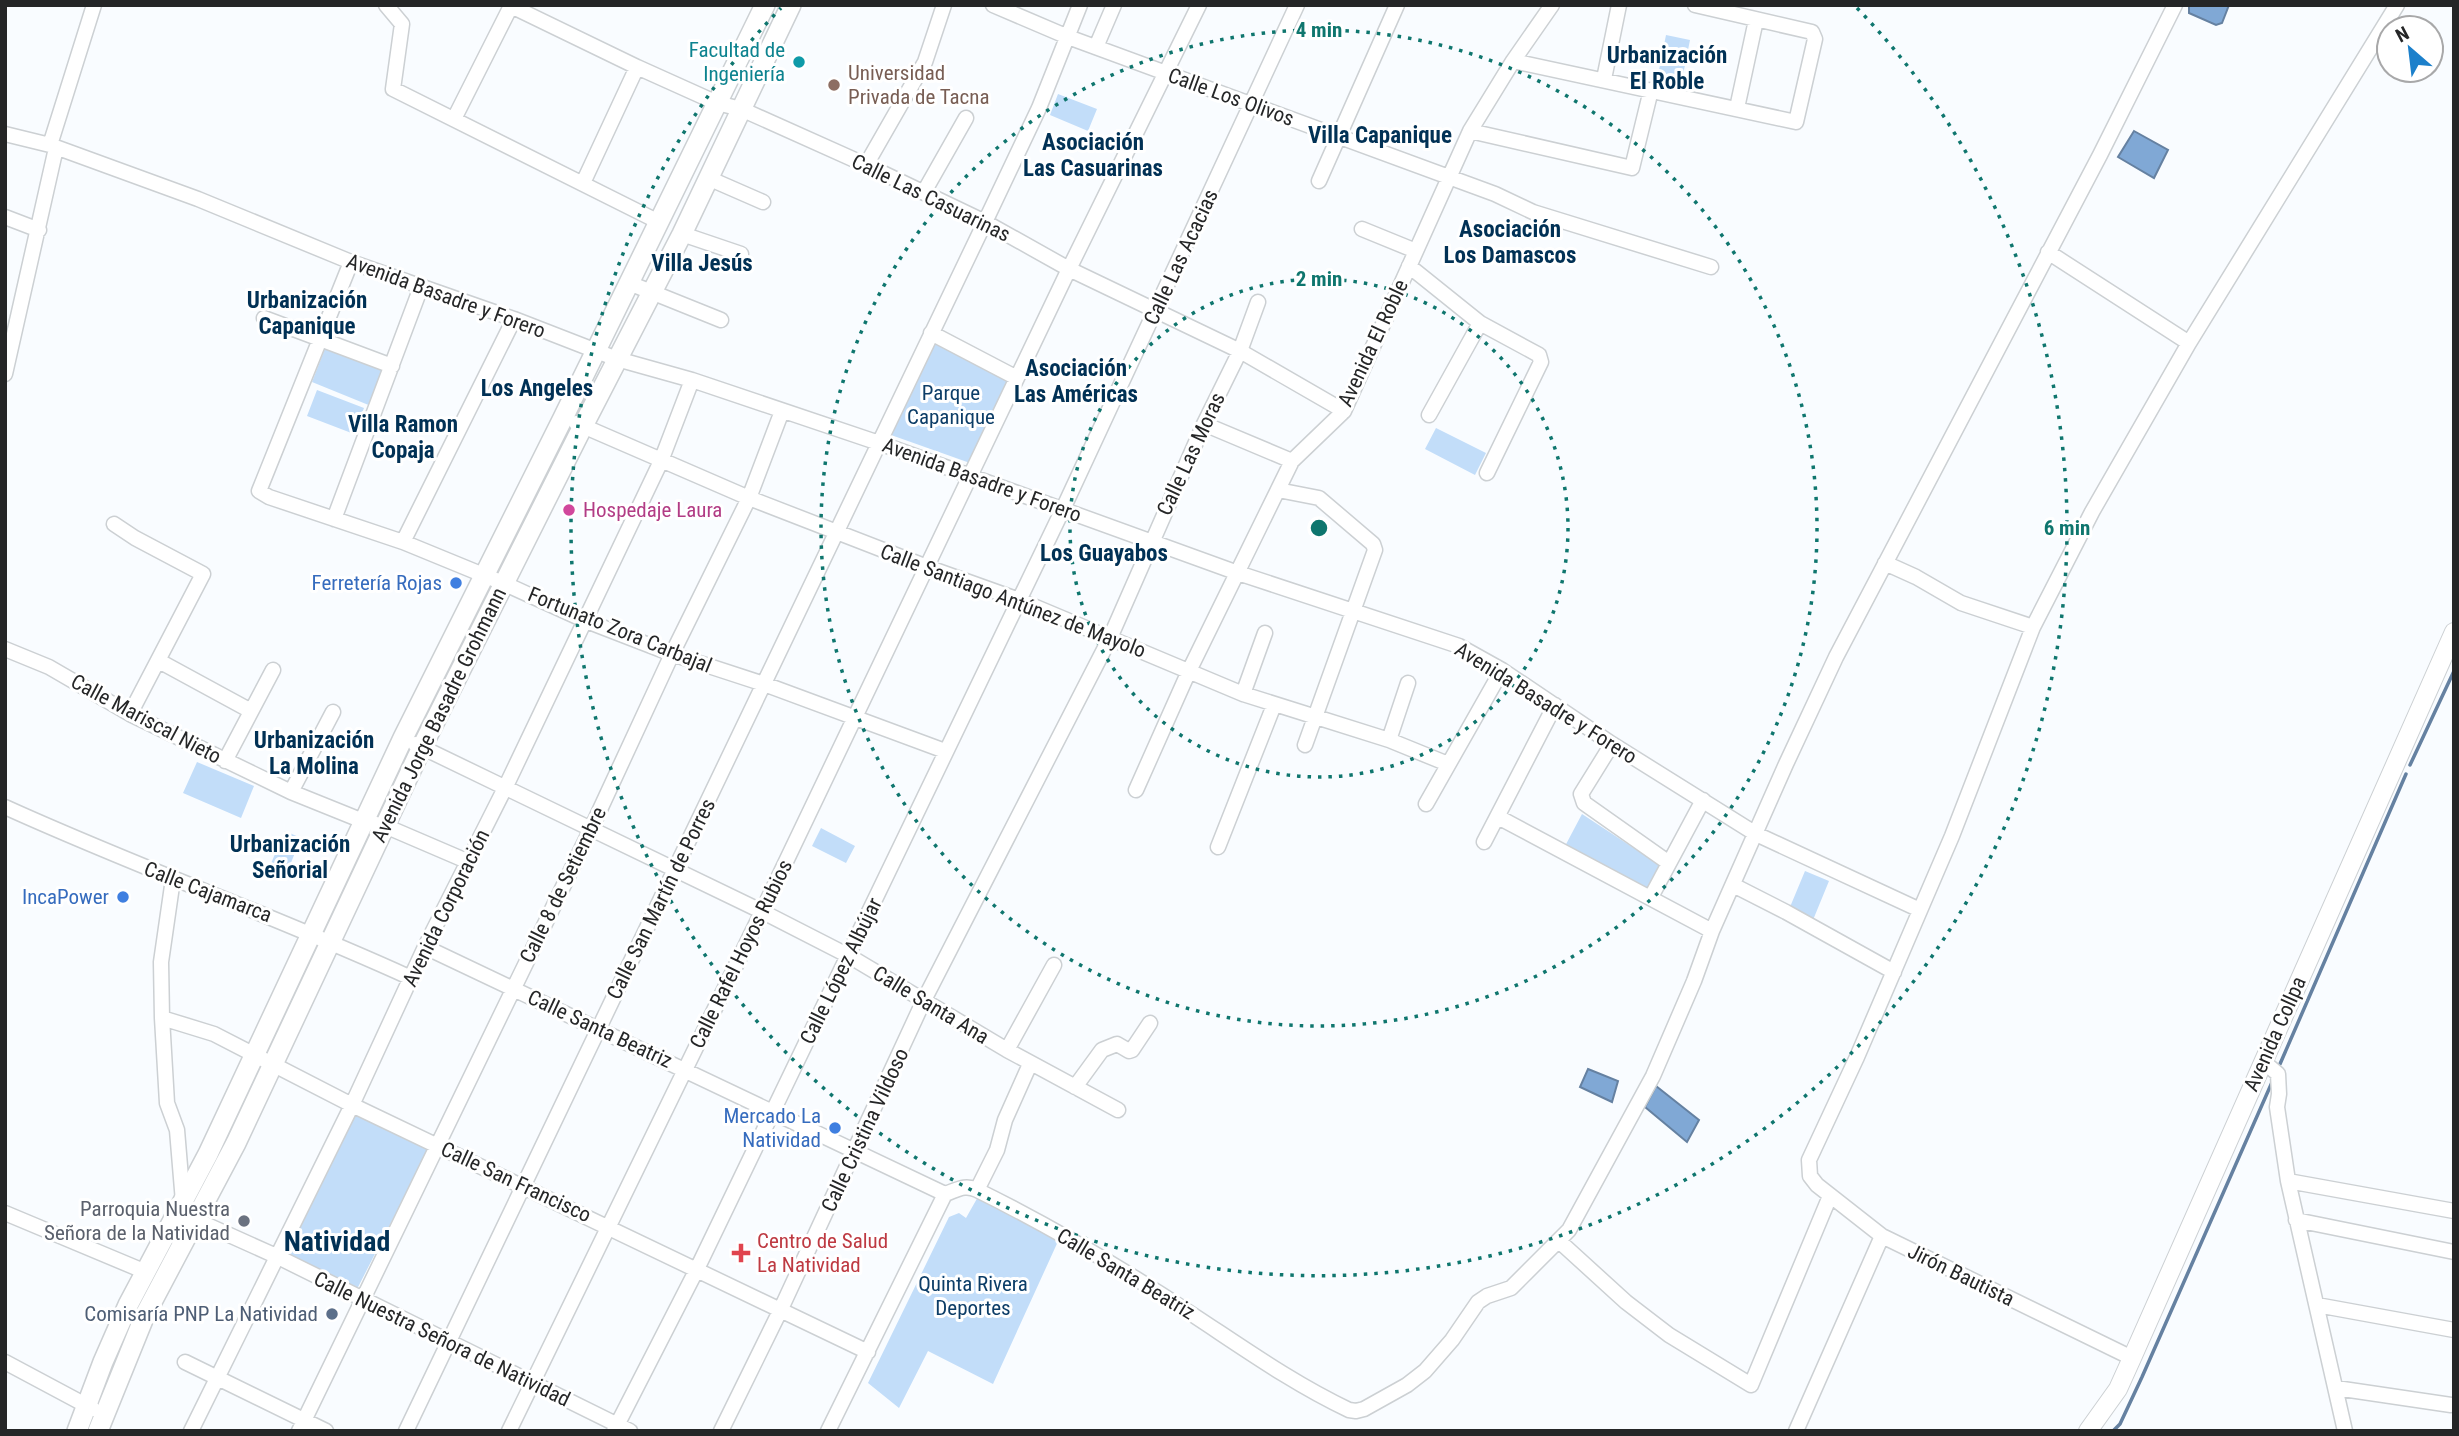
<svg xmlns="http://www.w3.org/2000/svg" width="2459" height="1436" font-family="'Roboto Condensed',sans-serif">
<style>
.green{fill:#c2ddf9}
.water{fill:#80a8d5;stroke:#6581a1;stroke-width:2}
.lines{fill:none;stroke-linecap:round;stroke-linejoin:round}
.stream{stroke:#6581a1;stroke-width:3.5}
.minor-casing{stroke:#ccd0d3;stroke-width:17}
.major-casing{stroke:#ccd0d3;stroke-width:20}
.highway-casing{stroke:#ccd0d3;stroke-width:22}
.minor{stroke:#fff;stroke-width:14}
.major{stroke:#fff;stroke-width:18}
.highway{stroke:#fff;stroke-width:19}
.ring{fill:none;stroke:#0f766e;stroke-width:3.5;stroke-dasharray:3.5 7}
.culture-dot{fill:#0f9aa8;stroke:#fff;stroke-width:2.5}
.education-dot{fill:#8d6e63;stroke:#fff;stroke-width:2.5}
.hotel-dot{fill:#d1479c;stroke:#fff;stroke-width:2.5}
.shop-dot{fill:#3f7fe0;stroke:#fff;stroke-width:2.5}
.worship-dot{fill:#6b7280;stroke:#fff;stroke-width:2.5}
.health-dot{fill:#e0444e;stroke:#fff;stroke-width:2.5}
.service-dot{fill:#5c6f8a;stroke:#fff;stroke-width:2.5}
.labels{text-anchor:middle;dominant-baseline:central;stroke-width:6;stroke-linejoin:round;paint-order:stroke}
.culture-label{font-size:21px;fill:#0d838f;stroke:#fff;text-anchor:end}
.education-label{font-size:21px;fill:#785e54;stroke:#fff;text-anchor:start}
.street-label{font-size:21px;fill:#252627;stroke:#fff}
.park-label{font-size:21px;fill:#0c3d67;stroke:#fff}
.hotel-label{font-size:21px;fill:#b23c85;stroke:#fff;text-anchor:start}
.shop-label{font-size:21px;fill:#366cbe;stroke:#fff;text-anchor:end}
.worship-label{font-size:21px;fill:#5b616d;stroke:#fff;text-anchor:end}
.health-label{font-size:21px;fill:#be3a42;stroke:#fff;text-anchor:start}
.service-label{font-size:21px;fill:#4e5e75;stroke:#fff;text-anchor:end}
.neighbourhood-label{font-size:23px;font-weight:bold;fill:#013155;stroke:#fff}
.district-label{font-size:28px;font-weight:bold;fill:#013155;stroke:#fff}
.centre{fill:#0f766e;stroke:#fff;stroke-width:3.5}
.ring-label{font-size:21px;text-anchor:middle;font-weight:bold;fill:#0f766e;stroke:#fff;stroke-width:6;stroke-linejoin:round;paint-order:stroke}
</style>
<rect width="100%" height="100%" fill="#f9fcff"/>
<path class="green" d="M 1666,35 L 1690,40 L 1681,85 L 1657,80 Z
M 1058,94 L 1097,109 L 1088,131 L 1050,115 Z
M 935,342 L 1010,382 L 970,463 L 891,435 Z
M 326,346 L 385,369 L 371,406 L 312,382 Z
M 317,390 L 364,408 L 354,434 L 307,416 Z
M 1436,428 L 1486,453 L 1475,475 L 1425,449 Z
M 197,762 L 254,786 L 241,818 L 183,793 Z
M 1582,814 L 1664,868 L 1649,894 L 1564,848 Z
M 821,828 L 855,846 L 846,863 L 812,846 Z
M 285,831 L 301,838 L 286,875 L 269,868 Z
M 1805,871 L 1829,881 L 1813,920 L 1790,907 Z
M 356,1109 L 430,1146 L 354,1295 L 282,1257 Z
M 979,1195 L 1060,1237 L 993,1384 L 928,1351 L 899,1408 L 868,1383 L 949,1217 L 959,1213 L 966,1218 Z"/>
<path class="water" d="M 2189,5 L 2229,5 L 2222,23 L 2216,25 L 2189,13 Z
M 2134,131 L 2168,150 L 2154,178 L 2118,157 Z
M 1588,1069 L 1618,1081 L 1612,1102 L 1580,1087 Z
M 1656,1086 L 1699,1120 L 1687,1142 L 1645,1107 Z"/>
<g class="lines">
<path class="stream" d="M 2410,765 L 2454,671
M 2280,1064 L 2406,774
M 2113,1431 L 2120,1424 L 2142,1377 L 2273,1080"/>
<defs>
<path id="minor" d="M 386,5 L 402,24 L 393,89 L 659,222
M 509,5 L 637,67 L 717,103 L 741,109 L 866,165 L 985,222 L 1069,269 L 1240,351 L 1344,411
M 993,5 L 1068,37 L 1495,194 L 1533,212 L 1711,267
M 1096,47 L 1114,5
M 1513,61 L 1796,122 L 1815,39 L 1812,32 L 1695,5
M 1604,79 L 1619,5
M 1737,108 L 1756,20
M 454,119 L 511,6
M 1470,131 L 1632,168 L 1651,90
M 5,134 L 50,145 L 198,199 L 351,262 L 514,319 L 617,359 L 692,380 L 879,443 L 1238,573 L 1459,646 L 1502,670 L 1612,744 L 1756,834 L 1920,910
M 50,145 L 94,5
M 866,165 L 925,62 L 944,5
M 708,178 L 763,202
M 1319,181 L 1397,5
M 583,183 L 637,67
M 924,192 L 966,118
M 5,217 L 39,230
M 1362,229 L 1416,251
M 682,234 L 741,254
M 2048,252 L 2189,343
M 351,262 L 259,491 L 269,497 L 403,542 L 503,583 L 584,620 L 672,654 L 764,684 L 945,751
M 1409,266 L 1480,323 L 1539,355 L 1541,362 L 1487,473
M 629,283 L 721,320
M 264,318 L 392,366
M 931,333 L 1017,378
M 5,374 L 56,148
M 1429,415 L 1480,323
M 576,423 L 749,498 L 927,567 L 1019,600 L 1243,694 L 1389,740 L 1448,764
M 1204,424 L 1292,461
M 1278,490 L 1319,498 L 1373,544 L 1375,550 L 1305,745
M 334,519 L 421,287
M 114,524 L 135,538 L 203,574 L 130,714
M 403,542 L 514,319
M 1885,563 L 1916,577 L 1961,603 L 2033,627
M 5,649 L 49,667 L 130,714 L 291,792 L 363,821 L 385,826 L 469,862
M 159,661 L 251,711
M 1243,694 L 1265,633
M 1389,740 L 1408,683
M 415,744 L 761,911 L 849,956 L 1007,1050 L 1118,1110
M 1612,744 L 1581,794 L 1584,803 L 1669,863
M 225,761 L 273,670
M 1136,790 L 1189,671 L 1292,461 L 1344,411 L 1470,131 L 1513,61 L 1552,5
M 291,792 L 333,712
M 1426,804 L 1502,670
M 5,807 C 139,868 278,917 411,978
M 1498,817 L 1712,931
M 1484,842 L 1555,705
M 1218,847 L 1274,705
M 173,879 L 161,962 L 162,1018 L 167,1103 L 177,1130 L 183,1202
M 1733,885 L 1786,912 L 1894,972
M 1651,897 L 1703,800
M 425,947 L 945,1194 C 957,1190 965,1184 977,1190 C 1050,1226 1121,1268 1190,1313 C 1242,1347 1292,1383 1349,1410 L 1356,1411 L 1364,1409 L 1407,1385 L 1425,1371 L 1452,1340 L 1478,1302 L 1487,1296 L 1511,1288 L 1569,1230 L 1653,1076 L 1694,981 L 1712,931 L 1786,764 L 1836,657 L 2100,155 L 2175,5
M 162,1018 L 214,1034 L 352,1105 L 868,1352
M 1007,1050 L 1054,965
M 2264,1062 L 2278,1074 L 2279,1094 L 2277,1107 L 2288,1181 L 2345,1431
M 1075,1087 L 1102,1050 L 1117,1044 L 1129,1051 L 1132,1050 L 1150,1023
M 2288,1181 L 2454,1211
M 977,1190 L 997,1150 L 1005,1120 L 1030,1064
M 5,1213 L 146,1272
M 187,1216 L 276,1256 L 630,1431
M 2296,1220 L 2454,1252
M 1559,1241 L 1626,1302 L 1669,1335 L 1751,1385 L 1830,1196
M 2317,1305 L 2454,1330
M 2132,1358 L 1882,1236 L 1817,1185 L 1810,1176 L 1809,1160 L 1857,1057 L 1952,836 L 2033,627 L 2092,512 L 2189,343 L 2397,5
M 5,1362 L 93,1409
M 185,1362 L 326,1431
M 2336,1388 L 2451,1405
M 191,1431 L 352,1105 L 425,947 L 506,786 L 661,461 L 692,380
M 299,1431 L 591,829 L 672,654 L 749,498 L 782,411
M 406,1431 L 985,222 L 1039,108 L 1080,5
M 509,1431 L 759,918 L 1069,269 L 1199,5
M 614,1431 L 697,1269 L 1063,509 L 1297,5
M 721,1431 L 780,1311 L 924,1000 L 1110,638 L 1204,424 L 1240,351 L 1258,302
M 828,1431 L 945,1194
M 1796,1431 L 1882,1236"/>
<path id="major" d="M 2088,1431 L 2118,1389 L 2132,1358 L 2454,632"/>
<path id="highway" d="M 77,1431 L 103,1362 L 128,1305 L 208,1154 L 403,738 L 563,418 L 765,5
M 98,1431 L 145,1315 L 236,1143 L 422,747 L 583,426 L 682,234 L 791,5"/>
</defs>
<use href="#minor" class="minor-casing"/>
<use href="#major" class="major-casing"/>
<use href="#highway" class="highway-casing"/>
<use href="#minor" class="minor"/>
<use href="#major" class="major"/>
<use href="#highway" class="highway"/>
</g>
<g class="ring">
<circle cx="1319" cy="528" r="249"/>
<circle cx="1319" cy="528" r="498"/>
<path d="M1857 8A748 748 0 1 1 781 8"/>
</g>
<circle class="culture-dot" cx="799" cy="62" r="7"/>
<circle class="education-dot" cx="834" cy="85" r="7"/>
<circle class="hotel-dot" cx="569" cy="510" r="7"/>
<g class="shop-dot">
<circle cx="456" cy="583" r="7"/>
<circle cx="123" cy="897" r="7"/>
<circle cx="835" cy="1128" r="7"/>
</g>
<circle class="worship-dot" cx="244" cy="1221" r="7"/>
<path class="health-dot" d="M737.5 1242.5h7v7h7v7h-7v7h-7v-7h-7v-7h7z"/>
<circle class="service-dot" cx="332" cy="1314" r="7"/>
<g class="labels">
<g class="culture-label">
<text x="785" y="50">Facultad de<tspan x="785" dy="24">Ingeniería</tspan></text>
</g>
<g class="education-label">
<text x="848" y="73">Universidad<tspan x="848" dy="24">Privada de Tacna</tspan></text>
</g>
<g class="street-label">
<text transform="translate(1231 97) rotate(20)">Calle Los Olivos</text>
<text transform="translate(931 198) rotate(26)">Calle Las Casuarinas</text>
<text transform="translate(1181 257) rotate(-65)">Calle Las Acacias</text>
<text transform="translate(446 296) rotate(20)">Avenida Basadre y Forero</text>
<text transform="translate(1373 343) rotate(-65)">Avenida El Roble</text>
<text transform="translate(1191 454) rotate(-65)">Calle Las Moras</text>
<text transform="translate(982 480) rotate(20)">Avenida Basadre y Forero</text>
<text transform="translate(1013 601) rotate(21)">Calle Santiago Antúnez de Mayolo</text>
<text transform="translate(620 630) rotate(22)">Fortunato Zora Carbajal</text>
<text transform="translate(1546 703) rotate(32)">Avenida Basadre y Forero</text>
<text transform="translate(439 715) rotate(-64)">Avenida Jorge Basadre Grohmann</text>
<text transform="translate(146 719) rotate(28)">Calle Mariscal Nieto</text>
<text transform="translate(563 885) rotate(-64)">Calle 8 de Setiembre</text>
<text transform="translate(208 892) rotate(21)">Calle Cajamarca</text>
<text transform="translate(661 899) rotate(-64)">Calle San Martín de Porres</text>
<text transform="translate(446 908) rotate(-64)">Avenida Corporación</text>
<text transform="translate(741 954) rotate(-64)">Calle Rafel Hoyos Rubios</text>
<text transform="translate(841 971) rotate(-64)">Calle López Albújar</text>
<text transform="translate(931 1005) rotate(31)">Calle Santa Ana</text>
<text transform="translate(600 1029) rotate(25)">Calle Santa Beatriz</text>
<text transform="translate(2275 1034) rotate(-66)">Avenida Collpa</text>
<text transform="translate(865 1130) rotate(-65)">Calle Cristina Vildoso</text>
<text transform="translate(516 1182) rotate(25)">Calle San Francisco</text>
<text transform="translate(1126 1274) rotate(31)">Calle Santa Beatriz</text>
<text transform="translate(1961 1275) rotate(26)">Jirón Bautista</text>
<text transform="translate(442 1339) rotate(26)">Calle Nuestra Señora de Natividad</text>
</g>
<g class="park-label">
<text x="951" y="393">Parque<tspan x="951" dy="24">Capanique</tspan></text>
<text x="973" y="1284">Quinta Rivera<tspan x="973" dy="24">Deportes</tspan></text>
</g>
<g class="hotel-label">
<text x="583" y="510">Hospedaje Laura</text>
</g>
<g class="shop-label">
<text x="442" y="583">Ferretería Rojas</text>
<text x="109" y="897">IncaPower</text>
<text x="821" y="1116">Mercado La<tspan x="821" dy="24">Natividad</tspan></text>
</g>
<g class="worship-label">
<text x="230" y="1209">Parroquia Nuestra<tspan x="230" dy="24">Señora de la Natividad</tspan></text>
</g>
<g class="health-label">
<text x="757" y="1241">Centro de Salud<tspan x="757" dy="24">La Natividad</tspan></text>
</g>
<g class="service-label">
<text x="318" y="1314">Comisaría PNP La Natividad</text>
</g>
<g class="neighbourhood-label">
<text x="1667" y="55">Urbanización<tspan x="1667" dy="26">El Roble</tspan></text>
<text x="1380" y="135">Villa Capanique</text>
<text x="1093" y="142">Asociación<tspan x="1093" dy="26">Las Casuarinas</tspan></text>
<text x="1510" y="229">Asociación<tspan x="1510" dy="26">Los Damascos</tspan></text>
<text x="702" y="263">Villa Jesús</text>
<text x="307" y="300">Urbanización<tspan x="307" dy="26">Capanique</tspan></text>
<text x="1076" y="368">Asociación<tspan x="1076" dy="26">Las Américas</tspan></text>
<text x="537" y="388">Los Angeles</text>
<text x="403" y="424">Villa Ramon<tspan x="403" dy="26">Copaja</tspan></text>
<text x="1104" y="553">Los Guayabos</text>
<text x="314" y="740">Urbanización<tspan x="314" dy="26">La Molina</tspan></text>
<text x="290" y="844">Urbanización<tspan x="290" dy="26">Señorial</tspan></text>
</g>
<g class="district-label">
<text x="337" y="1241">Natividad</text>
</g>
</g>
<circle cx="1319" cy="528" r="10" class="centre"/>
<g class="ring-label">
<text x="1319" y="37">4 min</text>
<text x="1319" y="286">2 min</text>
<text x="2067" y="535">6 min</text>
</g>
<rect width="2459" height="1436" fill="none" stroke="#252627" stroke-width="14"/>
<g transform="translate(2410 49) rotate(332)"><circle r="33" fill="#ffffff" stroke="#a8a8a9" stroke-width="2"/>
<path d="M0-5L12 26L0 18L-12 26Z" fill="#1c80cb"/>
<text y="-10" font-size="19" font-weight="bold" text-anchor="middle" fill="#252627">N</text>
</g>
</svg>
